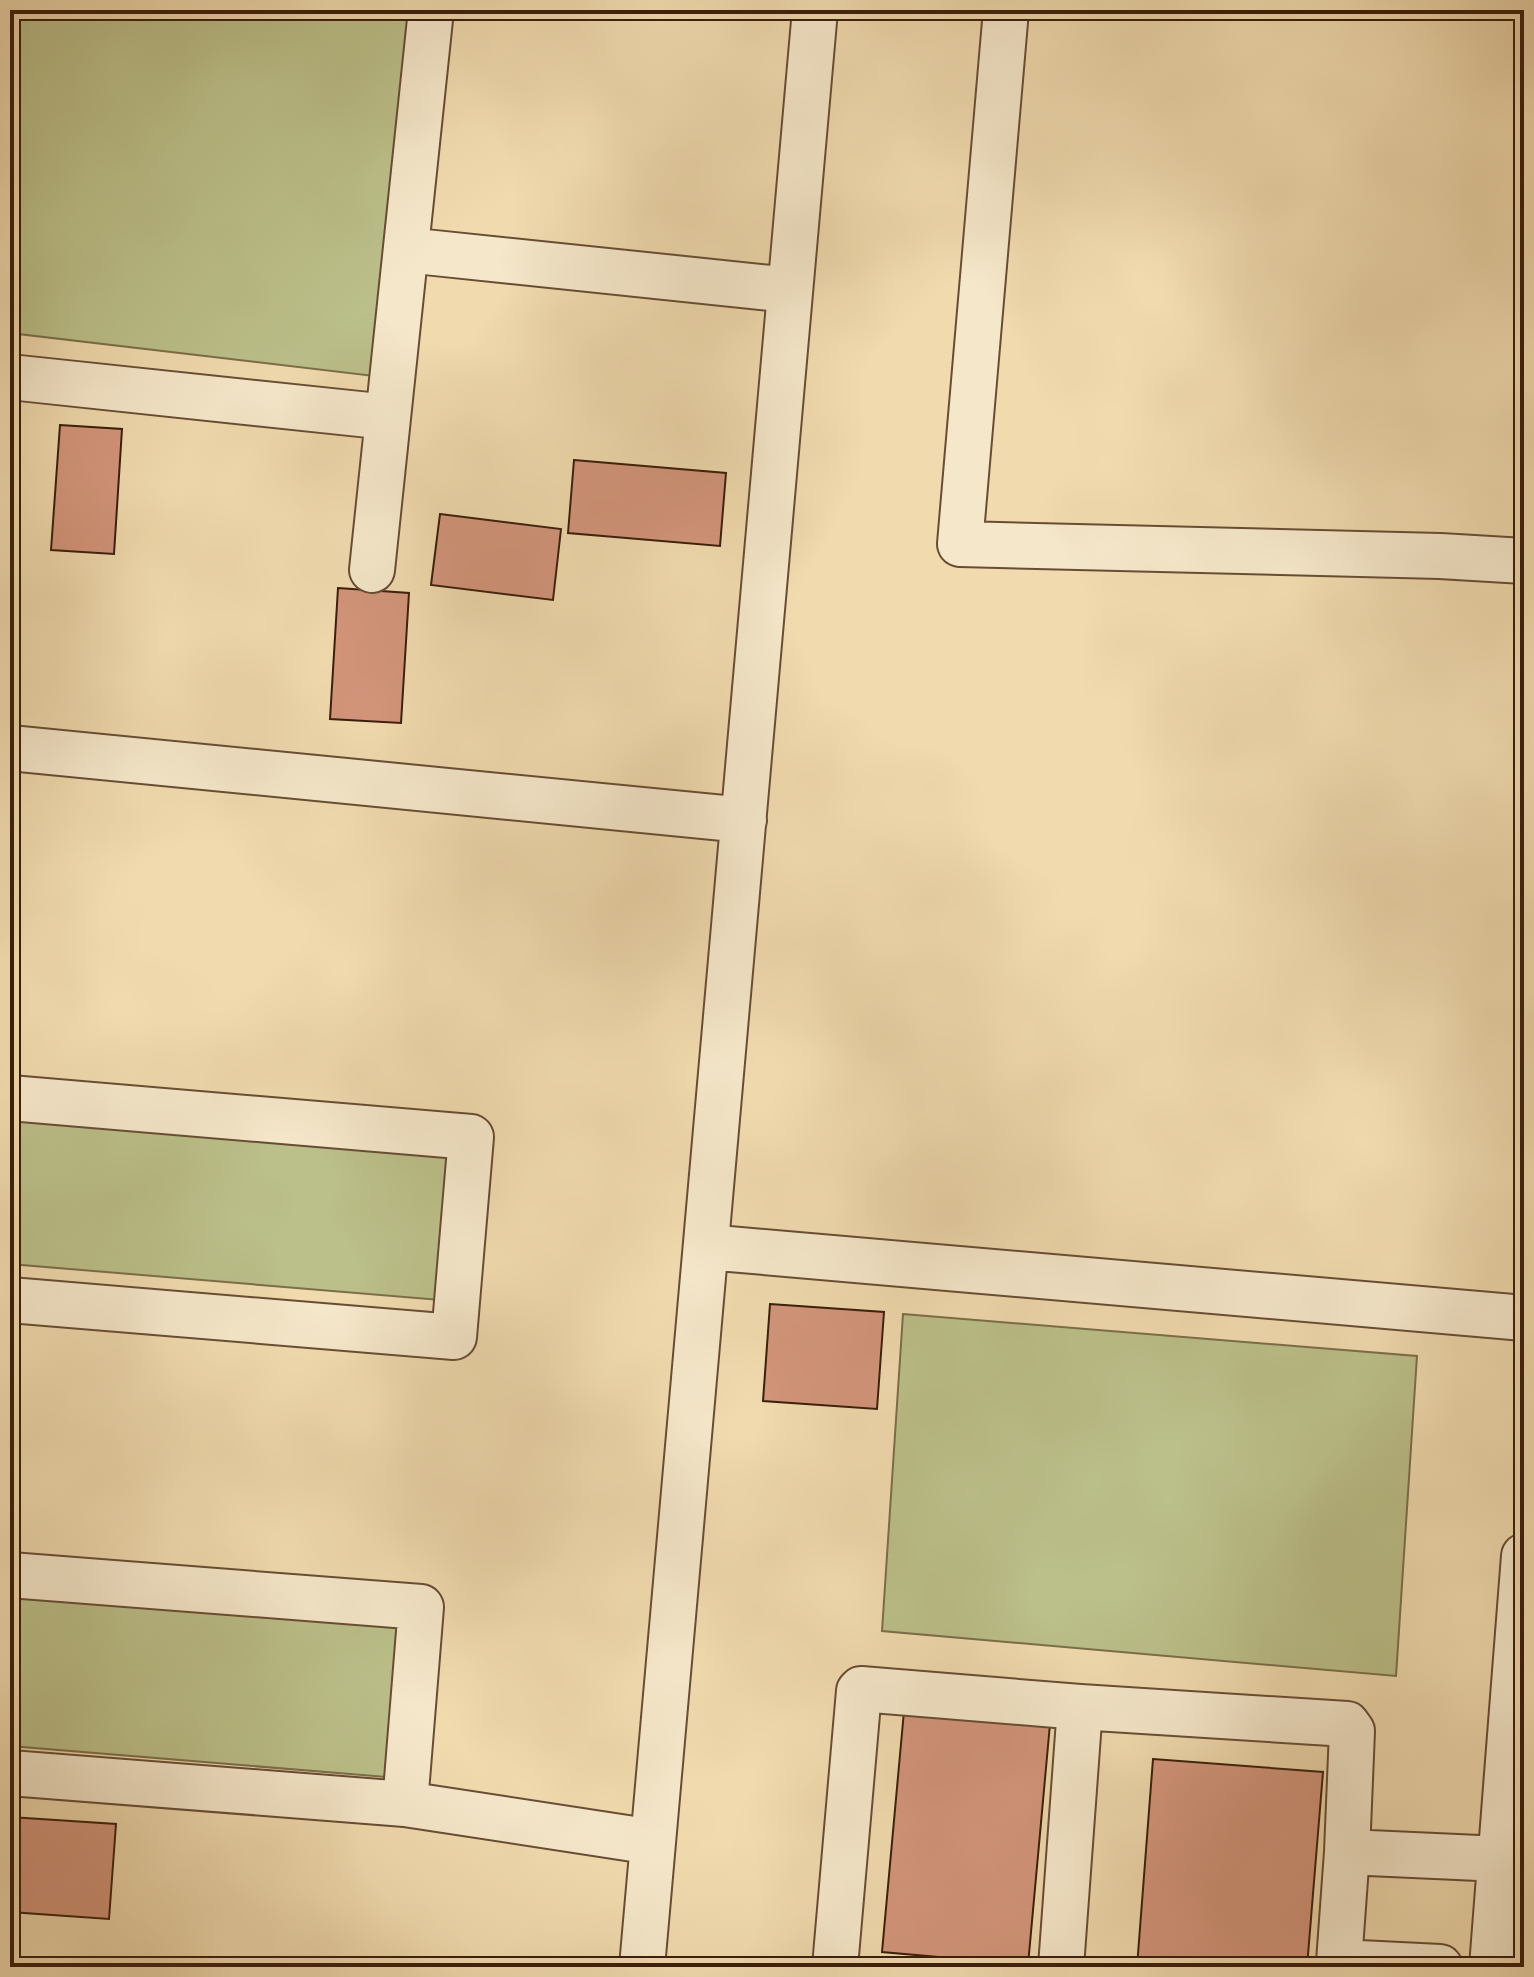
<svg xmlns="http://www.w3.org/2000/svg" width="1534" height="1977" font-family="Alegreya,serif">
<style>
.park{fill:#bbbf89;stroke:#7b6e4a;stroke-width:2}
.building{fill:#d3957b;stroke:#3b1e0b;stroke-width:2}
.lines{fill:none;stroke-linecap:round;stroke-linejoin:round}
.minor-casing{stroke:#684d34;stroke-width:48}
.minor{stroke:#f5e7ca;stroke-width:44}
</style>
<rect width="100%" height="100%" fill="#f0daae"/>
<filter id="stains"><feTurbulence type="fractalNoise" baseFrequency=".0025" numOctaves="4"/><feColorMatrix values="0 0 0 0 .2 0 0 0 0 .09 0 0 0 0 .02 0 0 0 .5 -.17"/></filter>
<radialGradient id="worn" r=".72"><stop offset=".6" stop-color="#630" stop-opacity="0"/><stop offset="1" stop-color="#630" stop-opacity=".3"/></radialGradient>
<path class="park" d="M 10,10 L 418,10 L 382,377 L 10,333 Z
M 10,1107 L 448,1145 L 440,1300 L 10,1264 Z
M 903,1314 L 1417,1356 L 1396,1676 L 882,1631 Z
M 10,1595 L 407,1626 L 398,1778 L 10,1746 Z"/>
<path class="building" d="M 60,425 L 122,429 L 114,554 L 51,550 Z
M 574,460 L 726,473 L 720,546 L 568,533 Z
M 440,514 L 561,529 L 553,600 L 431,585 Z
M 338,588 L 409,593 L 401,723 L 330,719 Z
M 770,1304 L 884,1312 L 877,1409 L 763,1401 Z
M 904,1711 L 1050,1724 L 1028,1965 L 882,1952 Z
M 1153,1759 L 1323,1772 L 1307,1967 L 1137,1967 Z
M 10,1817 L 116,1824 L 109,1919 L 10,1912 Z"/>
<g class="lines">
<defs>
<path id="minor" d="M 1006,10 L 960,544 L 1440,556 L 1524,561
M 406,250 L 790,290
M 10,377 L 388,417
M 372,570 L 431,10
M 10,748 L 744,820
M 10,1098 L 471,1137 L 454,1337 L 10,1300
M 706,1247 L 1524,1318
M 10,1575 L 421,1607 L 405,1804 L 10,1773
M 405,1804 L 653,1842
M 1339,1962 L 1347,1852
M 642,1967 L 815,10
M 835,1967 L 859,1691 L 861,1689 L 1080,1707 L 1347,1724 L 1352,1731 L 1347,1852 L 1501,1859
M 1061,1967 L 1080,1707
M 1339,1967 L 1339,1962 L 1440,1967
M 1492,1967 L 1524,1556"/>
</defs>
<use href="#minor" class="minor-casing"/>
<use href="#minor" class="minor"/>
</g>
<rect width="1534" height="1977" fill="none" stroke="#f0daae" stroke-width="40"/>
<rect x="12" y="12" width="1510" height="1953" fill="none" stroke="#3b1e0b" stroke-width="4"/>
<rect x="20" y="20" width="1494" height="1937" fill="none" stroke="#3b1e0b" stroke-width="2"/>
<rect width="100%" height="100%" filter="url(#stains)"/>
<rect width="100%" height="100%" fill="url(#worn)"/>
</svg>
